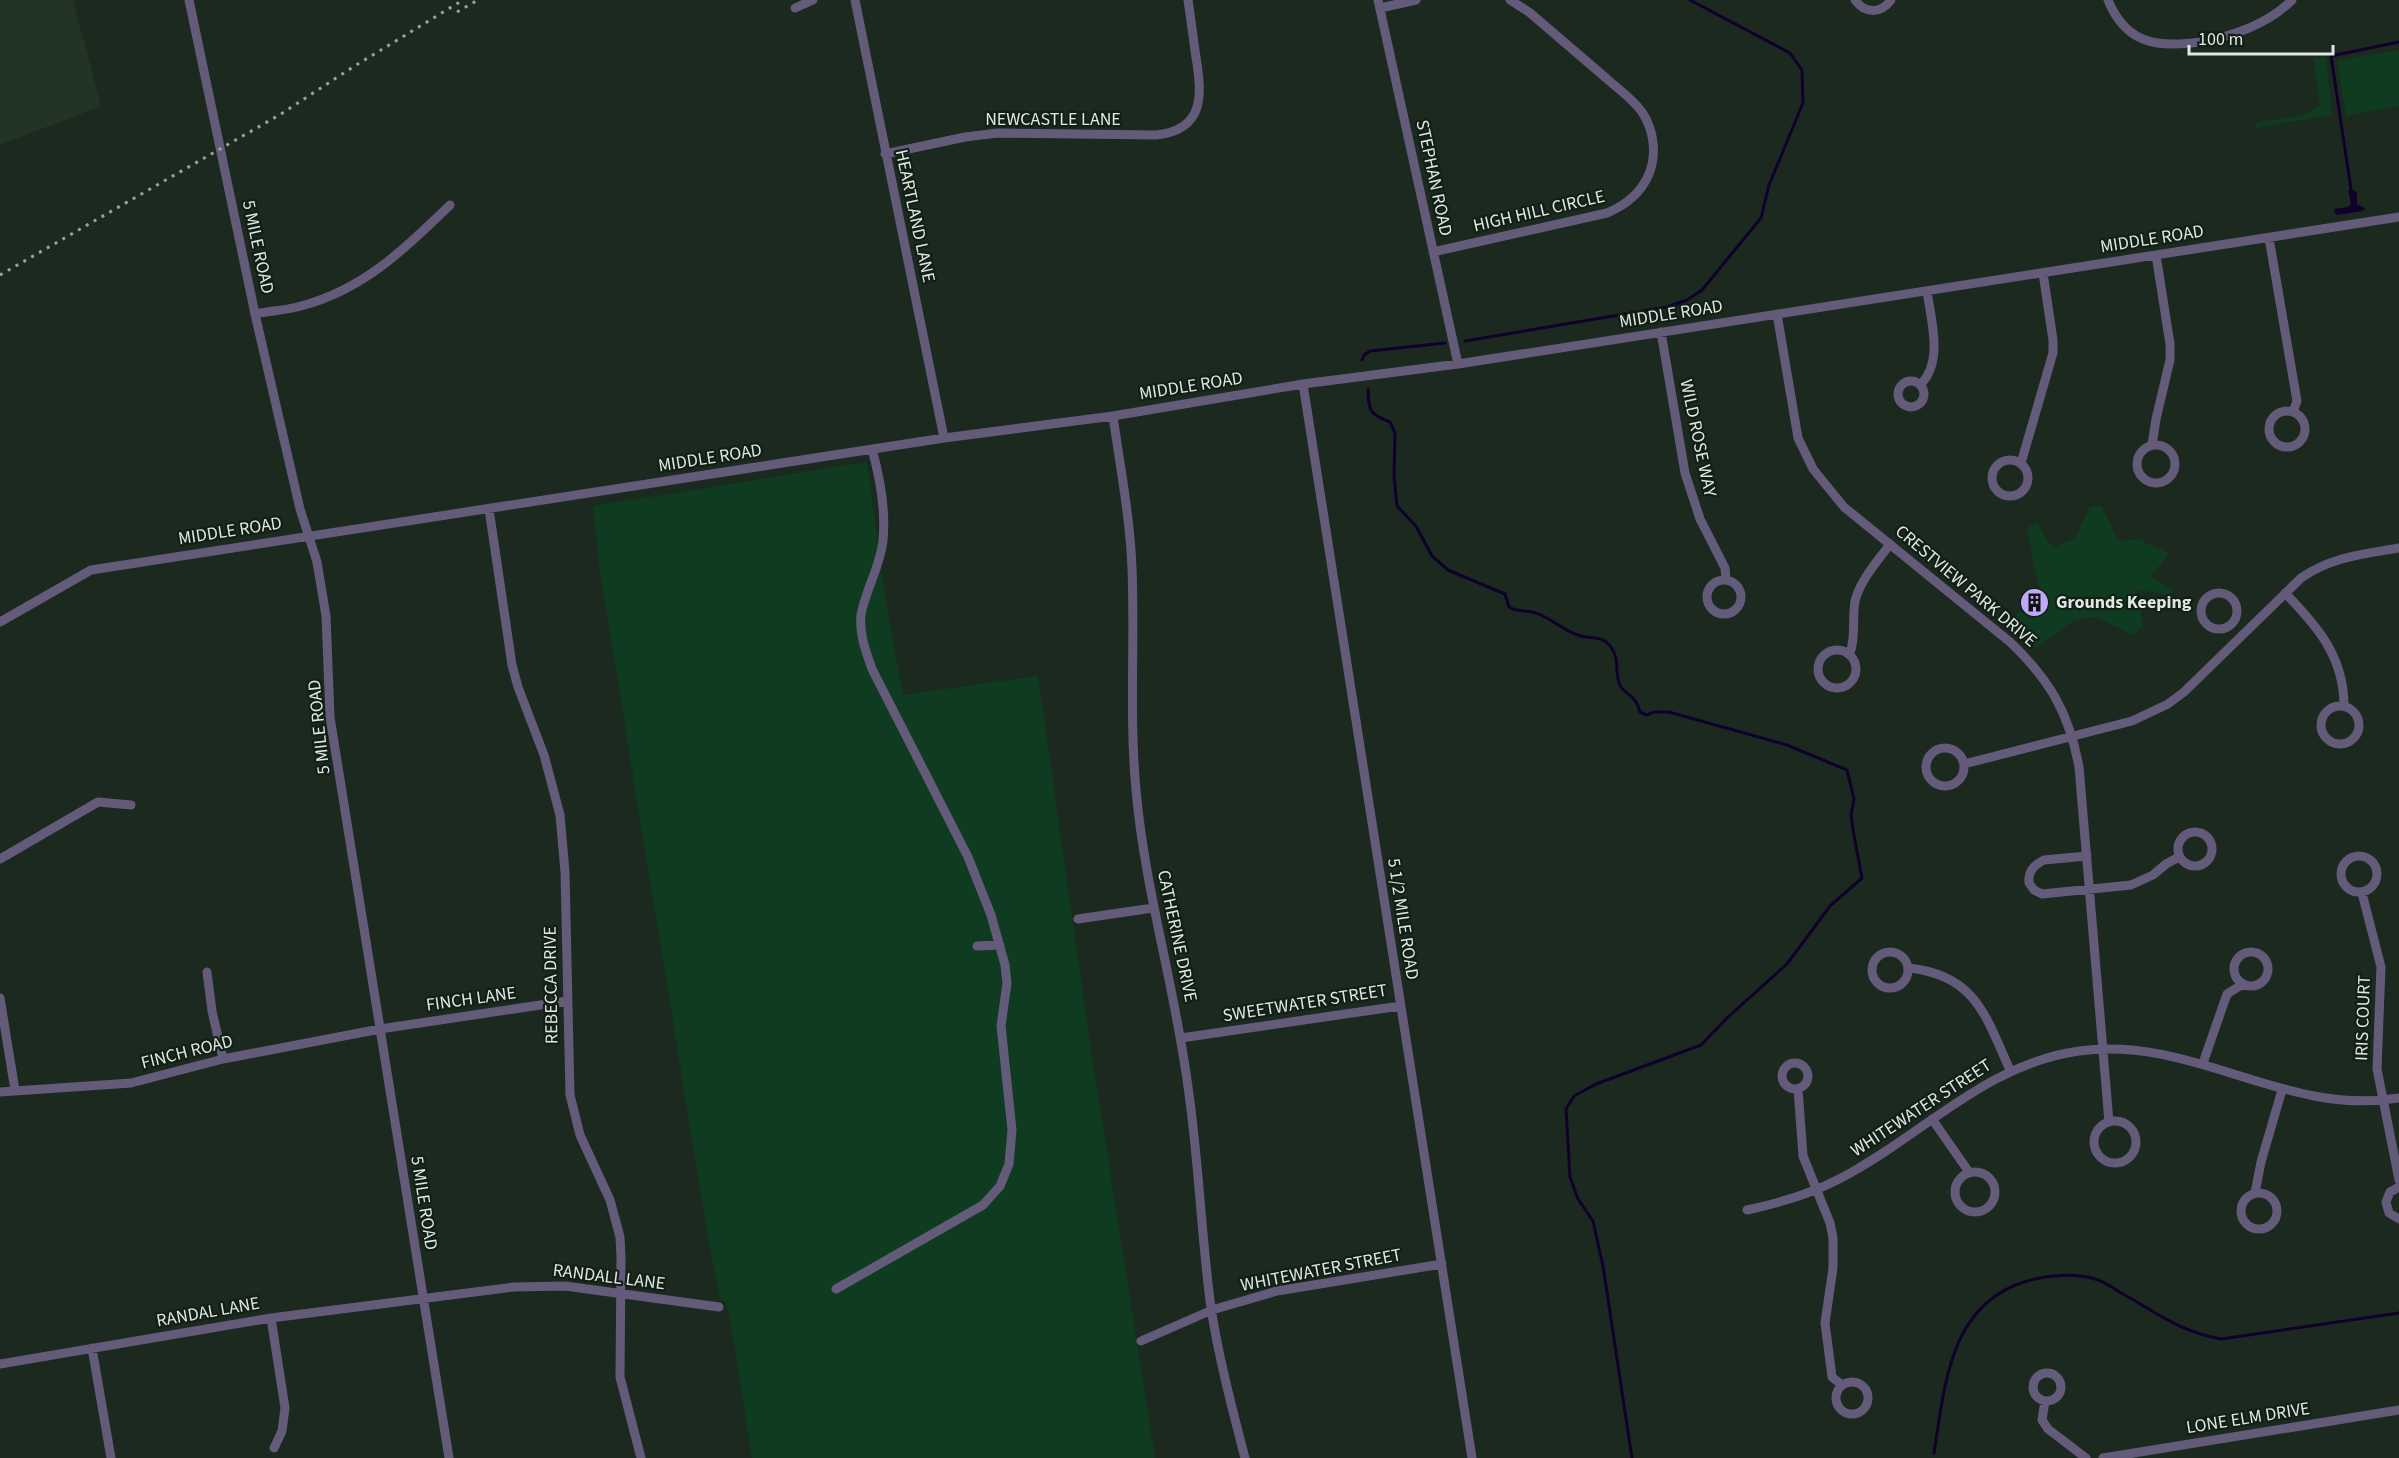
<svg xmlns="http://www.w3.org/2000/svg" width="2399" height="1458" font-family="'Source Sans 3',sans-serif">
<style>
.built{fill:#213426}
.green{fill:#0f3b20}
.water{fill:#11002b}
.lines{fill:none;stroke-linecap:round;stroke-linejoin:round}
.stream{stroke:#11002b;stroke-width:3}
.minor{stroke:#645b7b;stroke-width:9}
.rail{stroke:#99a39c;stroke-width:3;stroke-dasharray:3 6;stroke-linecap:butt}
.labels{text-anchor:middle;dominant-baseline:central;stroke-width:4.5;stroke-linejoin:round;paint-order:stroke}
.street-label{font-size:18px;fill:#dfe7e1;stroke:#121f16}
.poi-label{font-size:18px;font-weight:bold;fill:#dfe7e1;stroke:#121f16;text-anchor:start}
</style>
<rect width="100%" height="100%" fill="#1c291f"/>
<path class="built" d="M 0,0 L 73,0 L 101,106 L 0,145 Z"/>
<path class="green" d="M 2399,50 L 2399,106 L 2346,116 L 2337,61 Z
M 2326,57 L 2332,115 L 2256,128 L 2255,123 L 2302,115 L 2320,106 L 2314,59 Z
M 867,462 L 885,597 L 903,695 L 1038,676 L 1091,1050 L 1155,1458 L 752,1458 L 730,1318 L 726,1303 L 720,1298 L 708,1238 L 600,572 L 593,506 Z
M 2090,506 L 2102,506 L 2118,541 L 2140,539 C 2148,546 2157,545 2169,554 L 2151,576 L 2173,591 L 2170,596 L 2137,589 L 2143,626 L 2133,635 L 2096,617 L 2075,620 L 2035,648 L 2008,623 L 2041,591 C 2033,571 2032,548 2027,527 L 2037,523 L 2053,548 L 2075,538 Z"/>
<path class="water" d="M 2351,189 L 2357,192 L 2357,204 L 2365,208 L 2363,211 L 2336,215 L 2334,209 L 2348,207 L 2351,204 L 2348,190 Z"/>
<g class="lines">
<path class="stream" d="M 2351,189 L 2331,56 L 2399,42
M 1465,341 L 1667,307 L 1687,300 L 1702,290 L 1761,218 L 1769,185 L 1803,103 L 1802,70 L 1790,53 L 1690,0
M 1362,360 L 1364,355 L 1370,351 L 1445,343
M 1368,389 C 1369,411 1369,414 1390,422 L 1395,433 L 1394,476 L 1397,506 L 1416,526 L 1432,556 L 1448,570 L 1505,594 L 1509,607 C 1518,612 1523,610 1532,612 C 1548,615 1562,630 1578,635 C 1590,640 1601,634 1611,647 C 1621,661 1613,674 1621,687 C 1628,697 1635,694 1640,712 L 1647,715 L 1654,712 L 1669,712 L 1787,745 L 1847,770 L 1854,799 L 1851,815 L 1853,830 L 1862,878 L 1830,906 L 1787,964 L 1728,1017 L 1701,1045 L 1596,1084 L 1574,1096 L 1566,1109 L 1570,1177 L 1578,1199 L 1593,1221 L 1603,1266 L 1632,1458
M 1934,1453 C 1945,1385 1949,1304 2027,1281 C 2048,1275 2074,1273 2095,1279 C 2104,1281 2114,1289 2123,1294 C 2159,1314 2179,1331 2221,1339 L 2399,1313"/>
<path class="minor" d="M 189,0 L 255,314 L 300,509 L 317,562 L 326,616 L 330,717 L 449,1458
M 855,0 L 944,438
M 1378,0 L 1458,364
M 1855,0 C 1865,14 1881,14 1891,0
M 2108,0 C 2126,44 2157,48 2200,42 C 2234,36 2267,25 2292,0
M 795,8 L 813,0
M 1380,8 L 1416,0
M 885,154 L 965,137 L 998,133 L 1156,135 C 1205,130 1202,95 1196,57 C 1193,38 1191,19 1188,0
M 2269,238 L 2297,401 L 2293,412
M 1433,252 L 1607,213 C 1626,205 1641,193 1649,174 C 1657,154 1654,130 1642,112 C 1633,99 1618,89 1606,78 C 1580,56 1555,34 1529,12 L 1510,0
M 255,314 C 270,311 287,310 301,306 C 363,290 406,248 450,205
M 1777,314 L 1798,438 L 1813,469 L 1844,507 L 2010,642 C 2050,680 2069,713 2079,767 L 2109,1122
M 1661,332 L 1685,473 L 1700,519 L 1725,568 L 1726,579
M1898 394a13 13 0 1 1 26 0a13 13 0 1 1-26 0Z
M 1303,384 L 1472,1458
M 1920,385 C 1944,362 1931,320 1927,291
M2269 429a18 18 0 1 1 36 0a18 18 0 1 1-36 0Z
M 1113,416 C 1120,466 1130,517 1132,568 C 1135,642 1129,716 1136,790 C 1145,891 1175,987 1188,1087 C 1199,1161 1201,1235 1211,1308 C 1219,1359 1232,1408 1245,1458
M 2152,445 L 2156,419 L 2170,360 L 2170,344 L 2156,255
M2137 464a19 19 0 1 1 38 0a19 19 0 1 1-38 0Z
M1992 478a18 18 0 1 1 36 0a18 18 0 1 1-36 0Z
M 2021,463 L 2053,353 L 2053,340 L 2043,273
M 489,509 L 512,665 L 518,687 L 544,755 L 560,815 L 565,872 L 570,1095 L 580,1135 L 610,1200 L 620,1237 L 621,1257 L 620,1377 L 641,1458
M1707 597a17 17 0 1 1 34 0a17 17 0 1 1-34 0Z
M 2285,593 C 2318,627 2344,657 2344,706
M2201 611a18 18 0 1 1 36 0a18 18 0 1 1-36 0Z
M 0,622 L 91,570 L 944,438 L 1113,416 L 1303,384 L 1458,364 L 2399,217
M1818 669a19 19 0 1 1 38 0a19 19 0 1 1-38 0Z
M 1850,653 C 1856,637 1852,618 1855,601 C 1860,580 1878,561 1890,544
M2321 725a19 19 0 1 1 38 0a19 19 0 1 1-38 0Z
M1926 767a19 19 0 1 1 38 0a19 19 0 1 1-38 0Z
M 1964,764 L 2132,721 L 2168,704 L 2184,692 L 2301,578 C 2331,557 2364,554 2399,548
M2178 849a17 17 0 1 1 34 0a17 17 0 1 1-34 0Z
M2341 874a18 18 0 1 1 36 0a18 18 0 1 1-36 0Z
M 2087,856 L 2044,860 C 2034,865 2028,871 2029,883 L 2034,890 L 2042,894 L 2131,885 L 2153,875 L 2166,864 L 2179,857
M 0,859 L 98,802 L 131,805
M 2362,893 L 2381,967 L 2377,1069 L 2399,1180
M 1078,919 L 1153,908
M 977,946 L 1000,945
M1872 970a18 18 0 1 1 36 0a18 18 0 1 1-36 0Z
M2234 969a17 17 0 1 1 34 0a17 17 0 1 1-34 0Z
M 1909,968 C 1976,975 1986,1017 2010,1070
M 207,972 L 212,1011 L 223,1059
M 0,998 L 15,1090
M 1181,1038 L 1400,1006
M1782 1076a13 13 0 1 1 26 0a13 13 0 1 1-26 0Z
M 2203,1063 L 2227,994 L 2243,984
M 1798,1089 L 1803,1156 L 1830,1223 L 1833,1238 L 1833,1268 L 1825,1323 L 1832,1377 L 1842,1385
M 0,1092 L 131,1083 L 223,1059 L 380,1029 L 567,1001
M 1932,1119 L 1969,1172
M2094 1142a21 21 0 1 1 42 0a21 21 0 1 1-42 0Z
M1955 1192a20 20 0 1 1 40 0a20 20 0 1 1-40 0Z
M 2399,1187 L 2390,1192 L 2386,1202 L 2389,1213 L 2399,1219
M 2255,1193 L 2261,1162 L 2282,1090
M2241 1211a18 18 0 1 1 36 0a18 18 0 1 1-36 0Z
M 1747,1210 C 1780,1203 1811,1194 1841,1178 C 1922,1136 1985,1064 2079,1051 C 2195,1035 2283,1117 2399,1098
M 836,1289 L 983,1205 L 1000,1186 L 1009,1164 L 1012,1130 L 1001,1026 L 1007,983 L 1005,965 L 991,915 L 968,857 L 872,669 C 866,652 859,634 861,615 C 865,591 881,565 883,540 C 886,510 880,478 872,449
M 271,1318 L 285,1408 L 282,1431 L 274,1448
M 1141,1341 L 1212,1310 L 1277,1291 L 1442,1264
M 92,1348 L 111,1458
M 0,1364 L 271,1318 L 514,1287 L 565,1286 L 719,1307
M2033 1387a14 14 0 1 1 28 0a14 14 0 1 1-28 0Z
M1836 1398a16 16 0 1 1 32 0a16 16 0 1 1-32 0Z
M 2045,1401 L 2042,1420 L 2048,1429 L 2086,1458
M 2103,1458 L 2399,1410"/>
<path class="rail" d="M 457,12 L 478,0
M 0,275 L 281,114 L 353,67 L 463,0"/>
</g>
<defs>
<symbol id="building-disc" viewBox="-11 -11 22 22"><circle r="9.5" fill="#bfa9f4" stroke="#121f16"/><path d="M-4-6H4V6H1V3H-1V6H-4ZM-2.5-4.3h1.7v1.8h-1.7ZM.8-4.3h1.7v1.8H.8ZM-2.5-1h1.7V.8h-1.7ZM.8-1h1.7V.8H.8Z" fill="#111"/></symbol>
</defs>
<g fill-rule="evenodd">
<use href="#building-disc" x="2018" y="586" width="33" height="33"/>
</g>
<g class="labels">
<g class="street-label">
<text x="1053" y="119">NEWCASTLE LANE</text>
<text transform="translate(1434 178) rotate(78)">STEPHAN ROAD</text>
<text transform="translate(1539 211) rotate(-13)">HIGH HILL CIRCLE</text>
<text transform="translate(915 216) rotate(78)">HEARTLAND LANE</text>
<text transform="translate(2152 239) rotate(-9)">MIDDLE ROAD</text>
<text transform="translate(258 247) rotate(78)">5 MILE ROAD</text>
<text transform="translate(1671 314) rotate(-9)">MIDDLE ROAD</text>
<text transform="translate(1191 386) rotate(-9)">MIDDLE ROAD</text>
<text transform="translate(1698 438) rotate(78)">WILD ROSE WAY</text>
<text transform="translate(710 458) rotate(-9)">MIDDLE ROAD</text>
<text transform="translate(230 531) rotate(-9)">MIDDLE ROAD</text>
<text transform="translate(1966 586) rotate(40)">CRESTVIEW PARK DRIVE</text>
<text transform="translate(319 727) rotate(-96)">5 MILE ROAD</text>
<text transform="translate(1403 919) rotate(81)">5 1/2 MILE ROAD</text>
<text transform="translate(1177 936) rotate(78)">CATHERINE DRIVE</text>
<text transform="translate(551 985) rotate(-91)">REBECCA DRIVE</text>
<text transform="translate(471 999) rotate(-8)">FINCH LANE</text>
<text transform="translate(1305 1003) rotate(-9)">SWEETWATER STREET</text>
<text transform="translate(2363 1018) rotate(-88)">IRIS COURT</text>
<text transform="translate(187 1052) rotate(-14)">FINCH ROAD</text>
<text transform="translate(1921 1108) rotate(-33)">WHITEWATER STREET</text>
<text transform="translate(424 1203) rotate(81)">5 MILE ROAD</text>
<text transform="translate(1321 1270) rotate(-11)">WHITEWATER STREET</text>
<text transform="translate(609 1277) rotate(7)">RANDALL LANE</text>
<text transform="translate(208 1312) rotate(-10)">RANDAL LANE</text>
<text transform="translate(2248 1418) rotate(-9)">LONE ELM DRIVE</text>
</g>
<g class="poi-label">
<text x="2056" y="602">Grounds Keeping</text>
</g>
</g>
<path d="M2189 45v9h144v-9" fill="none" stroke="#dfe7e1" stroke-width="3"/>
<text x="2198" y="45" font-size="18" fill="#dfe7e1" stroke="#121f16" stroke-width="4.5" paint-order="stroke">100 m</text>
</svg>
